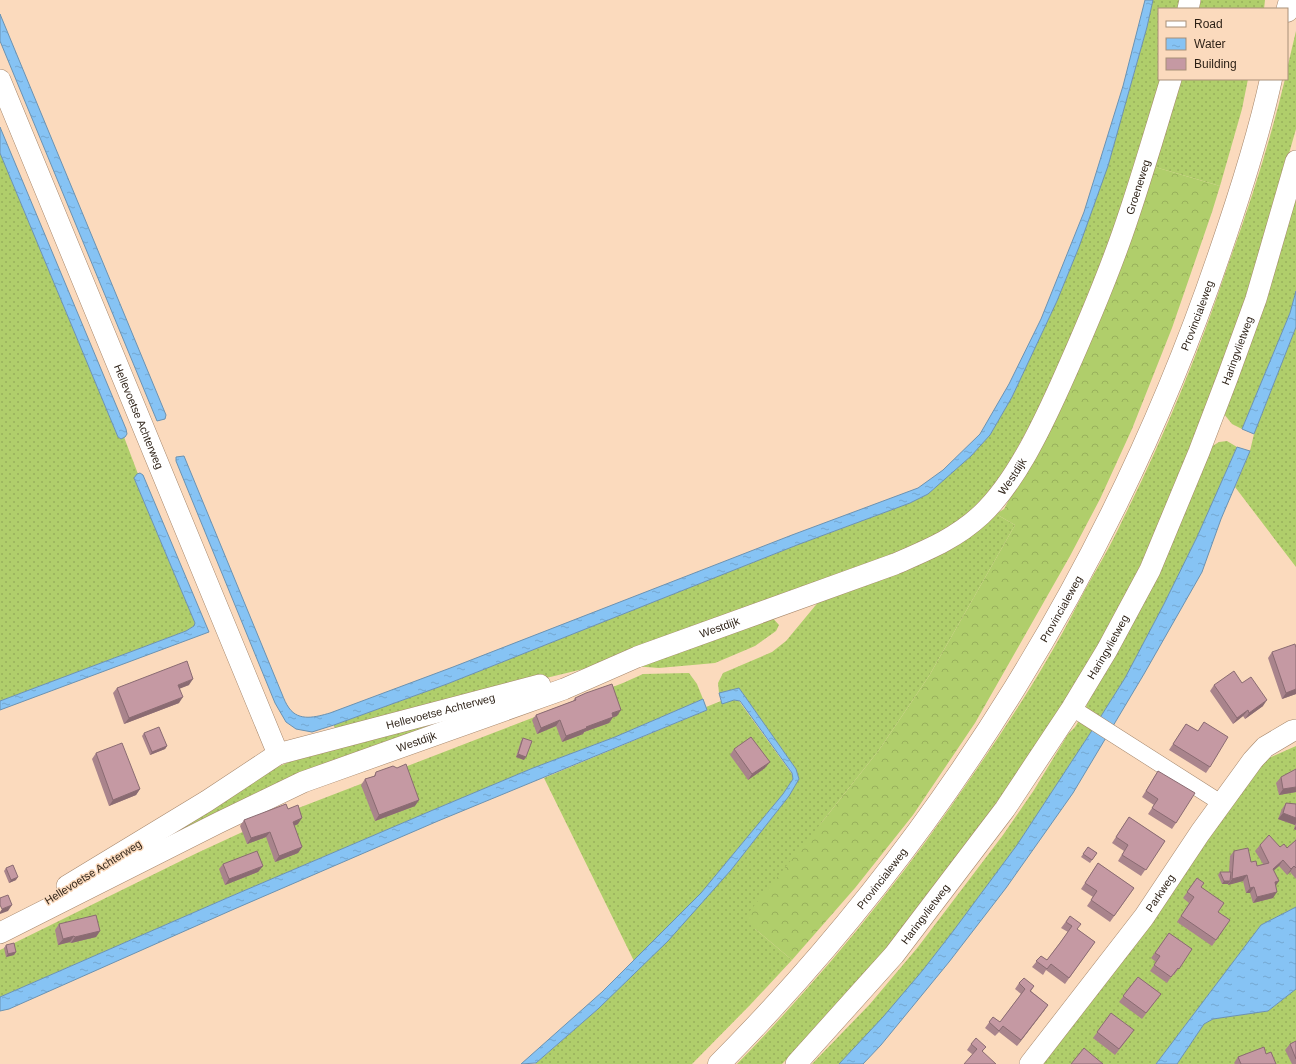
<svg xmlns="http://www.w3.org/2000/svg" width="1296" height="1064" font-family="Helvetica,sans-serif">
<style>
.grass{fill:url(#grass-dots)}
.forest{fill:url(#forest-crowns)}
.water{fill:url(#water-ripples);stroke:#6b92b1}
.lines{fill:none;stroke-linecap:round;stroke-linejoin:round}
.pedestrian-casing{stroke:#a6876c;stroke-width:17}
.minor-casing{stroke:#a6876c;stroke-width:22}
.secondary-casing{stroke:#a6876c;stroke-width:23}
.pedestrian{stroke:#fff;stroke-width:16}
.minor{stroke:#fff;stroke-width:21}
.secondary{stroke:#fff;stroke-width:22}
.wall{fill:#a9848c}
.shaded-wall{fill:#8a6b72}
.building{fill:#c599a3;stroke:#8a6b72}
.labels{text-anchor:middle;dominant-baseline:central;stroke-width:3;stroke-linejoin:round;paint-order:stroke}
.street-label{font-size:11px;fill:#2b1f14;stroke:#fbdabd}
</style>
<defs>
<pattern id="grass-dots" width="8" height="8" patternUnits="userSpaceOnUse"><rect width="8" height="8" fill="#b0ce6b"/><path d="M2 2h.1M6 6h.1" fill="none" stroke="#98b05c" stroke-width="1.8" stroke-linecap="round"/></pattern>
<pattern id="forest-crowns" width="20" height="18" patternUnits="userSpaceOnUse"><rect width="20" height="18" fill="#b0ce6b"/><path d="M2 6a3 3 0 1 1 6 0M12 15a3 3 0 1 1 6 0" fill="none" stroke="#98b05c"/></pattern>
<pattern id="water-ripples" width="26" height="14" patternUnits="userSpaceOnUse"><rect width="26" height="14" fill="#86c3f4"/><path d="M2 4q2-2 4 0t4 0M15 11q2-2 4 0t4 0" fill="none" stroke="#74a7d0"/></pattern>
</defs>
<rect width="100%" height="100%" fill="#fbdabd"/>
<path class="grass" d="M 1153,0 L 1181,0 L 1178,9 L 1159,9 L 1159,79 L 1161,79 L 1133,173 L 1104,256 L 1046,396 L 1004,472 L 986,497 L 963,519 L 918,546 L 604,664 L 546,678 L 337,737 L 334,725 L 447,684 L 797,545 L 910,503 L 928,494 L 948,476 L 971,456 L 990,435 L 1012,397 L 1057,301 L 1079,247 L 1108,165 L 1129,91 L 1147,27 Z
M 1201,0 L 1265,0 L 1264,9 L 1199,9 Z
M 1296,31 L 1296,129 L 1272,213 L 1240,315 L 1211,395 L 1154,537 L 1119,609 L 1072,692 L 971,840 L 857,986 L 782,1064 L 737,1064 C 824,975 902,879 972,776 C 1001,734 1030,690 1055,646 C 1066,627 1075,609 1085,590 C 1098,567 1112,543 1123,519 C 1164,437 1199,352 1228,265 C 1250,204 1270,142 1285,79 L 1287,79 L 1287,69 Z
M 1181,79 L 1248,79 L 1242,109 L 1220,186 L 1155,167 Z
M 0,153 L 118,437 L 121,439 L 124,437 L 138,474 L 134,478 L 195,623 L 194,626 L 186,631 L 0,701 Z
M 1296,195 L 1296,291 L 1290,313 L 1242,429 L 1232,424 L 1224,414 Z
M 1296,327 L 1296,567 L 1235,487 L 1250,451 L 1254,434 Z
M 1227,441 L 1237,447 L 1197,537 L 1164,604 L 1125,678 L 1091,732 L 1017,845 L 954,930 L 923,970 L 884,1017 L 839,1064 L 812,1064 L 870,1004 L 918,947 L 1003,835 L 1034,790 L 1068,734 L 1075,727 L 1086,709 L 1087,701 L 1211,447 L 1219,442 Z
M 996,514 L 1015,525 L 929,676 L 879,750 L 822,822 L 755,929 L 792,960 L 750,1005 L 692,1064 L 535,1064 L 598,1009 L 731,870 L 789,796 L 799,779 L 796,769 L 739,688 L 719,693 L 718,683 L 723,673 L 772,652 L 786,641 L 820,600 Z
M 770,615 L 779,625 L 776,631 L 755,646 L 715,663 L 659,668 L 632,666 Z
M 689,673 L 697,684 L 703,699 L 615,737 L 533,768 L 433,810 L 227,898 L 0,997 L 0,950 L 197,853 L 275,817 L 623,683 L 643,674 Z
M 559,686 L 387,747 L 56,901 L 273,769 L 303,756 Z
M 734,700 L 739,701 L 792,774 L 793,779 L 783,794 L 701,893 L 634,961 L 544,778 L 707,710 L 706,707 L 721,701 L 722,703 Z
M 1296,746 L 1296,907 L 1261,925 L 1156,1064 L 1039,1064 L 1264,760 Z
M 1296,989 L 1296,1064 L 1177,1064 L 1204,1024 L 1213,1019 L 1268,1011 Z"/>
<path class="forest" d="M 1155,167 L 1220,186 L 1212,212 L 1172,328 L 1132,429 L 1100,499 L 1070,556 L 975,723 L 913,815 L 855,888 L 792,960 L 755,929 L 745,917 L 822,822 L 879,750 L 929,676 L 1015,525 L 996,514 L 1004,509 L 1070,387 L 1118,276 Z"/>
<path class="water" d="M 1145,0 L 1153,0 L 1147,27 L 1129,91 L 1108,166 L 1079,247 L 1057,301 L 1012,397 L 990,435 L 971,456 L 928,494 L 910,503 L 797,545 L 447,684 L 334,725 L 312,732 L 296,729 L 286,722 L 275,703 L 176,461 L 176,457 L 184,456 L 282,694 C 284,699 286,704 289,708 C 299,722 316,717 330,713 L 453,667 L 792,535 L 918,488 L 943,470 L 980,434 L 1009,384 L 1041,319 L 1084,212 L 1123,86 Z
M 0,14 L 166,415 L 165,419 L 157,421 L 0,41 Z
M 0,127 L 126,429 L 127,434 L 125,437 L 121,439 L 118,437 L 0,153 Z
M 1296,291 L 1296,327 L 1254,434 L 1242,429 L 1290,313 Z
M 1237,447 L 1250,451 L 1221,519 L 1202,572 L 1144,674 L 1073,793 L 1006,888 L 949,962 L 881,1045 L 863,1064 L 839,1064 L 883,1017 L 923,970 L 954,930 L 1017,845 L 1091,732 L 1125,678 L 1164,604 L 1197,537 Z
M 140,473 L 143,475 L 209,632 L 0,710 L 0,701 L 186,631 L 194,626 L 195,623 L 134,478 L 137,474 Z
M 739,688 L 796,769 L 799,779 L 789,796 L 731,870 L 668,941 L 598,1009 L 536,1063 L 521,1064 L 602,992 L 701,893 L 783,794 L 793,779 L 792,773 L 740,701 L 734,700 L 722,704 L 719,693 Z
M 703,699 L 707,710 L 438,821 L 232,910 L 9,1009 L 0,1011 L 0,997 L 227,898 L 433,810 L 533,768 L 615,737 Z
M 1296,907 L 1296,989 L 1268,1011 L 1213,1019 L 1204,1024 L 1177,1064 L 1156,1064 L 1261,925 Z"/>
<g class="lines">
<defs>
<path id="pedestrian" d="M 1072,708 L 1221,803"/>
<g id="minor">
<path d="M 1188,9 L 1190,0"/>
<path id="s1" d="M 0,80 L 278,754"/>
<path id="s2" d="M 67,886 L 207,801 L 278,754 L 540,685"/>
<path id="s3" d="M 0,933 L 218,823 L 303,782 L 564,689 L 637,657 L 895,564 C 927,550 955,539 981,515 C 1015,483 1041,428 1060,386 C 1082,337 1104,286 1122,235 C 1140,184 1155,131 1171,79"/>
<path id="s4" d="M 796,1064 L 894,955 L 1005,809 L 1072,708 L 1107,650 L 1150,570 L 1199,452 L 1228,376 L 1256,299 L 1296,161"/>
<path id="s5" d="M 1030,1064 L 1144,917 L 1200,833 L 1253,760 L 1265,747 L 1292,731 L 1296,730"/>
</g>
<g id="secondary">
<path d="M 1287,11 L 1290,0"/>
<path id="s6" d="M 719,1064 C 944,837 1116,558 1219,255 C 1239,197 1258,139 1271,79"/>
</g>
</defs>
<use href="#pedestrian" class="pedestrian-casing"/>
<use href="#minor" class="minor-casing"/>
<use href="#secondary" class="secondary-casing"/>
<use href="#pedestrian" class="pedestrian"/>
<use href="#minor" class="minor"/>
<use href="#secondary" class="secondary"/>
</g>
<path class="wall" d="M 1272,652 L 1296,694 L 1282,699 L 1268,658 Z
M 1242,683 L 1263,706 L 1245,719 L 1243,716 L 1233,724 L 1210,691 L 1214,685 Z
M 189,685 L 180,688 L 179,703 L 124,724 L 113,693 L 117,688 Z
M 575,698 L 617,716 L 613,717 L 609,723 L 584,732 L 583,734 L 562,742 L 556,726 L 537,734 L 532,720 L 536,715 L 573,701 Z
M 1204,722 L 1210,767 L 1206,773 L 1169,750 L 1186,724 L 1198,731 Z
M 144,733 L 167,746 L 165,749 L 150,755 L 142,736 Z
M 523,738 L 524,760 L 516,757 L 521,741 Z
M 734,749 L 765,768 L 748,780 L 730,755 Z
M 96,753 L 140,789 L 136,795 L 109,806 L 92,759 Z
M 397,768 L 415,806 L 375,821 L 361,785 L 365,779 L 374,776 L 376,772 Z
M 1158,771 L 1176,823 L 1172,829 L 1148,814 L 1154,805 L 1142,797 Z
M 1281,777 L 1296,792 L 1279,795 L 1276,783 Z
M 1286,803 L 1296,804 L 1296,830 L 1294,829 L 1295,825 L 1278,819 L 1282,809 Z
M 288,809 L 298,824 L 294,826 L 302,847 L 298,853 L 275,862 L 266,837 L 247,844 L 240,826 L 244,820 Z
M 1129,817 L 1165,841 L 1141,876 L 1118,861 L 1124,851 L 1112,843 Z
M 1296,838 L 1296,879 L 1290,872 L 1287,875 L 1279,866 L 1273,870 L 1276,886 L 1273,898 L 1253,903 L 1250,893 L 1246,893 L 1243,881 L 1228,885 L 1228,884 L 1222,884 L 1218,875 L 1220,872 L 1229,872 L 1230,856 L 1234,851 L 1257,866 L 1263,864 L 1255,851 L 1260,845 L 1287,848 L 1295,841 Z
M 1088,847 L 1097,853 L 1090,863 L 1081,857 Z
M 1098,863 L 1134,888 L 1110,922 L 1087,906 L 1093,897 L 1081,889 Z
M 223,864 L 263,866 L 258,872 L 225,885 L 219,869 Z
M 6,868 L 16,880 L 9,883 L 4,871 Z
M 1197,878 L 1201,887 L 1218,912 L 1230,920 L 1212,946 L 1177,922 L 1189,903 L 1183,898 Z
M 1070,916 L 1077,929 L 1095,942 L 1065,984 L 1046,970 L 1043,975 L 1032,967 L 1041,956 L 1047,960 L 1068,932 L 1061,928 Z
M 59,924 L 100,931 L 96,937 L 71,943 L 70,942 L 58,945 L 55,930 Z
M 1169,933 L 1192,949 L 1174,975 L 1173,974 L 1167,983 L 1150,971 L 1156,962 L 1151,958 Z
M 6,945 L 16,952 L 14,955 L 6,957 L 4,948 Z
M 1138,977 L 1161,994 L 1142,1019 L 1119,1002 Z
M 1019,983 L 1034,986 L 1031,991 L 1048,1005 L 1017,1046 L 999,1032 L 995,1036 L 985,1028 L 993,1017 L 1000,1022 L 1021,994 L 1015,989 Z
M 1111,1013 L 1130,1036 L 1115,1055 L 1093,1038 Z
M 1296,1041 L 1296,1064 L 1292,1064 L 1285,1050 L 1290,1044 Z
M 971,1044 L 986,1047 L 982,1052 L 972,1054 L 967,1050 Z
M 1266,1054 L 1276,1064 L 1235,1064 L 1234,1063 L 1238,1057 Z"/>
<path class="shaded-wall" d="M 193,679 L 189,685 L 174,691 L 178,685 Z
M 1296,689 L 1296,694 L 1282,699 L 1286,693 Z
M 183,697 L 179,703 L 124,724 L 129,718 Z
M 1267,700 L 1263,706 L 1245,719 L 1249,713 Z
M 621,710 L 617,716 L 608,719 L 612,713 Z
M 1248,710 L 1243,716 L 1233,724 L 1237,718 Z
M 613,717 L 609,723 L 584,732 L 583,734 L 562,742 L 566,736 L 586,727 Z
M 560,720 L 556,726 L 537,734 L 541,728 Z
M 167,746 L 165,749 L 150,755 L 152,752 Z
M 518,754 L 526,757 L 524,760 L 516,757 Z
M 770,762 L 765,768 L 748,780 L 752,774 Z
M 1296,787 L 1296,792 L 1279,795 L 1283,789 Z
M 140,789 L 136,795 L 109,806 L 113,800 Z
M 419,800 L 415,806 L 375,821 L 379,815 Z
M 1283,813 L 1296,818 L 1296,823 L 1295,825 L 1278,819 Z
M 302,818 L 298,824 L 289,828 L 293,822 Z
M 1296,826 L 1296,830 L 1294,829 Z
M 270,832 L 266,837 L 247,844 L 251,838 Z
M 302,847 L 298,853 L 275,862 L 279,856 Z
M 1283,860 L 1279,866 L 1269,875 L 1273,869 Z
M 263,866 L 258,872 L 225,885 L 229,879 Z
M 1294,866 L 1290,872 L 1287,875 L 1291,869 Z
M 1247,875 L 1243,881 L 1228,885 L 1232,879 Z
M 18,877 L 16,880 L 9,883 L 11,880 Z
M 1224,881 L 1230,881 L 1228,884 L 1222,884 Z
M 1279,881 L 1275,887 L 1275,882 Z
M 1254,887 L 1250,893 L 1246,893 L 1250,888 Z
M 1277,892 L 1273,898 L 1253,903 L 1257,897 Z
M 12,905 L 8,911 L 0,914 L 0,912 L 2,909 Z
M 100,931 L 96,937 L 71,943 L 75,937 Z
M 74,936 L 70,942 L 58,945 L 63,939 Z
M 16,952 L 14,955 L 6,957 L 8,954 Z
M 1048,1005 L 1044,1011 L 1017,1046 L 1021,1040 Z"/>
<path class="building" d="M 1295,644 L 1296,648 L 1296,689 L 1286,693 L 1272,652 Z
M 187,661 L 193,679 L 178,685 L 183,697 L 129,718 L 117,688 Z
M 1234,671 L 1242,683 L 1251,677 L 1267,700 L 1249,713 L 1248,710 L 1237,718 L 1214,685 Z
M 612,684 L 621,710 L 612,713 L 613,717 L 586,727 L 587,728 L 566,736 L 560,720 L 541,728 L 536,715 L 576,700 L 575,698 L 586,693 Z
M 1204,722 L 1228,737 L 1210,767 L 1173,744 L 1186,724 L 1198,731 Z
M 159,727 L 167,746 L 152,752 L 144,733 Z
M 751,737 L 770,762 L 752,774 L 734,749 Z
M 523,738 L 532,741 L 526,757 L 518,754 Z
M 122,743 L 140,789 L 113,800 L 96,753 Z
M 406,764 L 419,800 L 379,815 L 365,779 L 375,776 L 376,772 L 393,766 L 397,768 Z
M 1296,769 L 1296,787 L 1283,789 L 1281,777 Z
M 1158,771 L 1195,793 L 1176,823 L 1152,808 L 1158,799 L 1146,791 Z
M 1286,803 L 1296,804 L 1296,818 L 1283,813 Z
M 286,804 L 288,809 L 298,805 L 302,818 L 293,822 L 302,847 L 279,856 L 270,832 L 251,838 L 244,820 Z
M 1129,817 L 1165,841 L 1146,870 L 1122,855 L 1128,845 L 1116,837 Z
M 1269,835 L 1280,847 L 1284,844 L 1287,848 L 1296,840 L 1296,868 L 1294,866 L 1291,869 L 1283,860 L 1273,869 L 1279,881 L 1275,882 L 1277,892 L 1257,897 L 1254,887 L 1250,888 L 1247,875 L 1232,879 L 1234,851 L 1248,848 L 1251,862 L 1256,861 L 1257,866 L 1269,863 L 1260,845 Z
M 1088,847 L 1097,853 L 1092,860 L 1083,854 Z
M 257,851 L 263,866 L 229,879 L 223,864 Z
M 1098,863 L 1134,888 L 1114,916 L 1091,900 L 1097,891 L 1085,883 Z
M 13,865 L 18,877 L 11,880 L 6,868 Z
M 1220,872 L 1231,872 L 1230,881 L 1224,881 Z
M 1197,878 L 1204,883 L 1201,887 L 1224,903 L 1218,912 L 1230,920 L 1216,940 L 1181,916 L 1194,897 L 1187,892 Z
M 8,895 L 12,905 L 2,909 L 0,905 L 0,898 Z
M 96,915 L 100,931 L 75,937 L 74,936 L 63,939 L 59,924 Z
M 1070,916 L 1081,924 L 1077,929 L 1095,942 L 1069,978 L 1051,964 L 1047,969 L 1036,961 L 1041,956 L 1047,960 L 1060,943 L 1072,926 L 1066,922 Z
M 1169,933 L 1192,949 L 1179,969 L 1178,968 L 1171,977 L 1154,965 L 1160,956 L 1155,953 Z
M 14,943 L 16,952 L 8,954 L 6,945 Z
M 1138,977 L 1161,994 L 1146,1013 L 1123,996 Z
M 1024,978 L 1034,986 L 1030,991 L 1048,1005 L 1021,1040 L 1003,1026 L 999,1031 L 989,1022 L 993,1017 L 1000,1022 L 1025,989 L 1019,983 Z
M 1111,1013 L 1134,1030 L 1119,1049 L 1097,1032 Z
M 976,1038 L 986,1047 L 982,1051 L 996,1064 L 964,1064 L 977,1049 L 971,1044 Z
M 1296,1041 L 1296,1059 L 1290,1044 Z
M 1264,1047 L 1266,1054 L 1271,1052 L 1276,1064 L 1241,1064 L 1238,1057 Z
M 1084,1048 L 1103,1064 L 1071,1064 Z"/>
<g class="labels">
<g class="street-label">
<text stroke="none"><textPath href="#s3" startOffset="1435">Groeneweg</textPath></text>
<text stroke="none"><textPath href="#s6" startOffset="895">Provincialeweg</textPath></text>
<text stroke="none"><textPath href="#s4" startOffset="846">Haringvlietweg</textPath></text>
<text stroke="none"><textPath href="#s1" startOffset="364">Hellevoetse Achterweg</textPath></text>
<text stroke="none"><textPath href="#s3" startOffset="1119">Westdijk</textPath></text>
<text stroke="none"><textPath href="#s6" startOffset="571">Provincialeweg</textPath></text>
<text stroke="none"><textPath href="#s3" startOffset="783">Westdijk</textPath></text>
<text stroke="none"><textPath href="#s4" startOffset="522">Haringvlietweg</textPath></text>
<text stroke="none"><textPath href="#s2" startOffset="417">Hellevoetse Achterweg</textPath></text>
<text stroke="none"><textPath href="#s3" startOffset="459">Westdijk</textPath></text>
<text transform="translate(93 872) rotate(-32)">Hellevoetse Achterweg</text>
<text stroke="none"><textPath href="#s6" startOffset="247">Provincialeweg</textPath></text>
<text stroke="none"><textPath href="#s5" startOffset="215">Parkweg</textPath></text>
<text stroke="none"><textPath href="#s4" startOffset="198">Haringvlietweg</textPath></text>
</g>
</g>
<rect x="1158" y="8" width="130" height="72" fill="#fbdabd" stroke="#a88f79"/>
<rect x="1166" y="21" width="20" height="6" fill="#ffffff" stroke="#a88f79"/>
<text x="1194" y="28" font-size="12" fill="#2b1f14">Road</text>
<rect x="1166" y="38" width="20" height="12" fill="url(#water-ripples)" stroke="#a88f79"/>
<text x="1194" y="48" font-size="12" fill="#2b1f14">Water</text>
<rect x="1166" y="58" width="20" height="12" fill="#c599a3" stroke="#a88f79"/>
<text x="1194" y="68" font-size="12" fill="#2b1f14">Building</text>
</svg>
